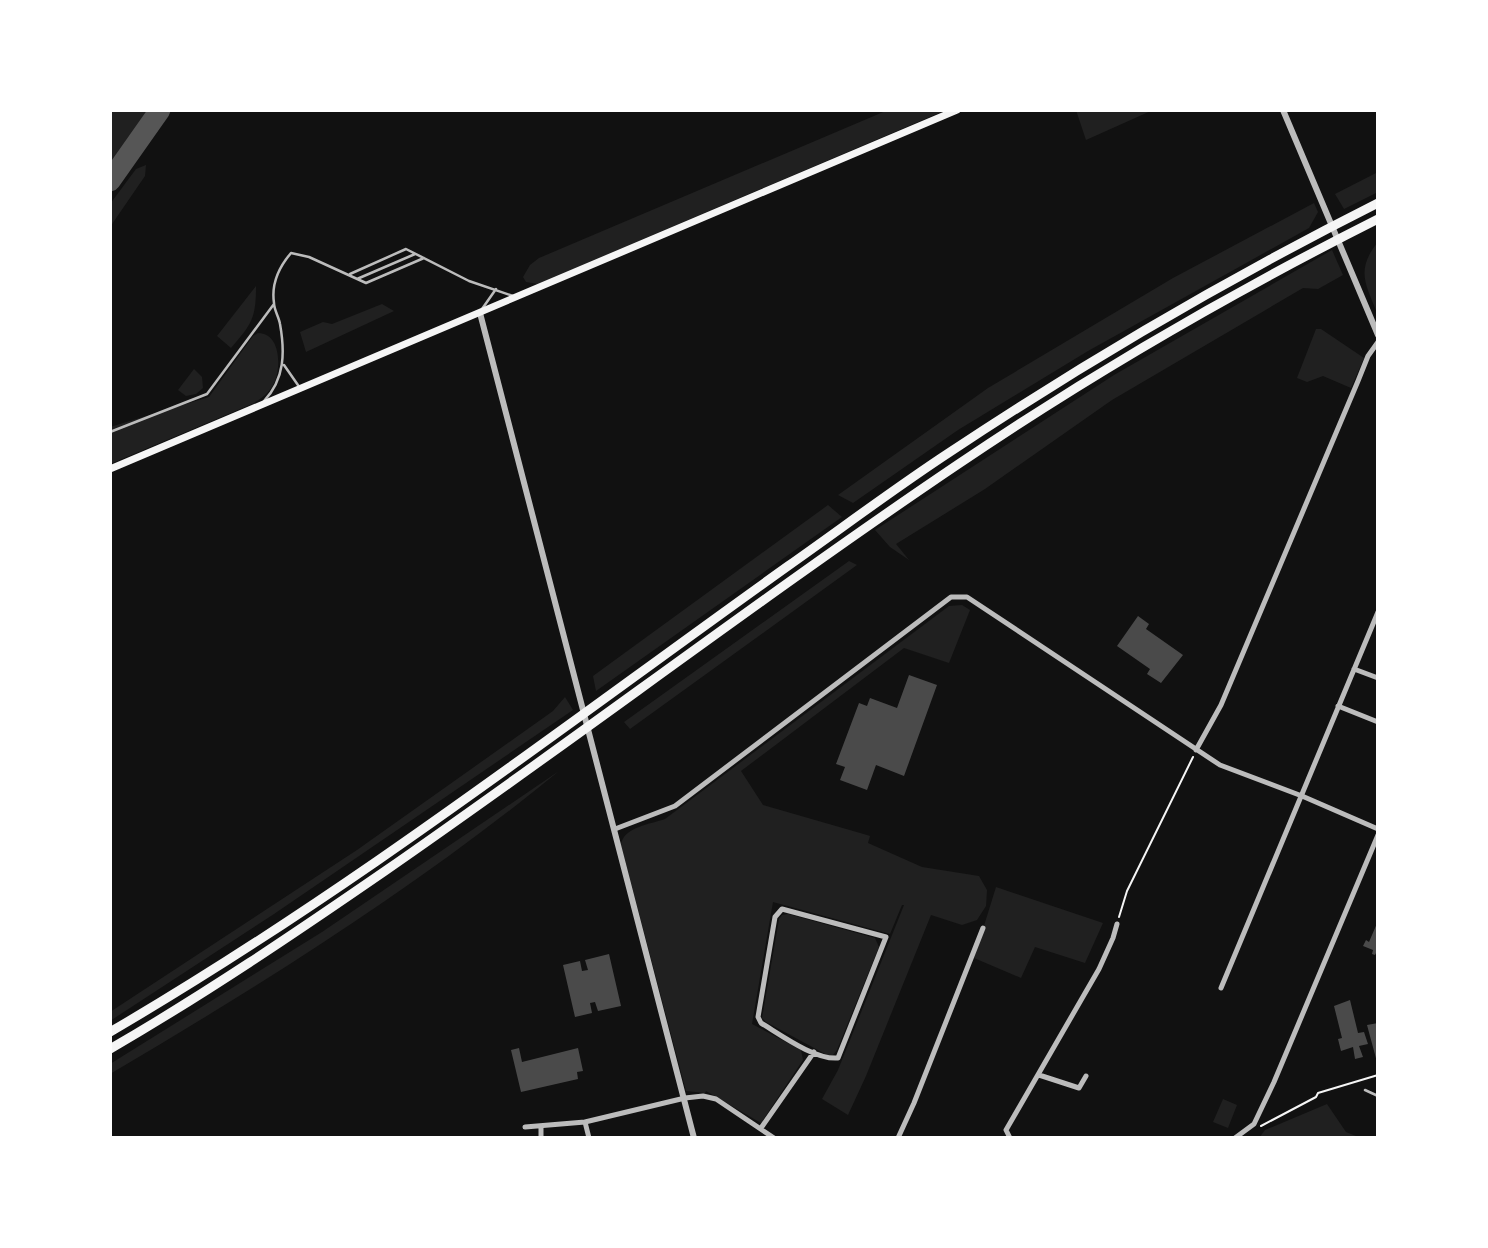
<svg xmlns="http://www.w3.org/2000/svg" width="1488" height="1248" font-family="Manrope,sans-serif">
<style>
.green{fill:#202020}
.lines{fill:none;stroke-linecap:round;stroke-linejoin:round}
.taxiway{stroke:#565656;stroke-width:21}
.building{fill:#4a4a4a}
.path{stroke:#f5f5f5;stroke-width:2}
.service{stroke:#bcbcbc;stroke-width:2.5}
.minor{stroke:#bcbcbc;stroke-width:5}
.tertiary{stroke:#bcbcbc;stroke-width:6}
.secondary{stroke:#f5f5f5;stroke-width:7}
.motorway{stroke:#f5f5f5;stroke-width:9}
</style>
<rect width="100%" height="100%" fill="#111"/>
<path class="green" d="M 110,110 L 149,110 L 110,166 Z
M 888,110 L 946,110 L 538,284 L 526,282 L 523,277 L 530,265 L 539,258 Z
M 1076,110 L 1153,110 L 1086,140 Z
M 146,165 L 145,176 L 110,227 L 110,204 L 136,169 Z
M 1378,172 L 1378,192 L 1344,209 L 1335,194 Z
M 1314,203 L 1318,212 L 1309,228 L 1088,351 L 958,430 L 853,503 L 838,495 L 988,388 L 1173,278 Z
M 1378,242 L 1378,315 C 1366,285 1355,270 1378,242 Z
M 1332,250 L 1343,275 L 1318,289 L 1303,288 L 1112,400 L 985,489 L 896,544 L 909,560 L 890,547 L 875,530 L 1114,375 Z
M 256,286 C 256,318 252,324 231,348 L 217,336 Z
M 382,304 L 394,311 L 306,352 L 300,332 L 323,322 L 332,324 Z
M 1316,329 L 1321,329 L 1364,358 L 1351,388 L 1323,376 L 1307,382 L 1297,378 Z
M 258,333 C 281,333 282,369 273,385 C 268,394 261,399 252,404 L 110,464 L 110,427 L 209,397 L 253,336 Z
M 194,369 L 202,377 L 203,388 L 196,394 L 186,396 L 178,390 Z
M 828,505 L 842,517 L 596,691 L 593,676 Z
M 849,561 L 857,565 L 630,729 L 624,722 Z
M 962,605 L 970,610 L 949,663 L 904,648 L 741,771 L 763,805 L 867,835 L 870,836 L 868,843 L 922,867 L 979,876 L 987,890 L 986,906 L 977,920 L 962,925 L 931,915 L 866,1076 L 848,1115 L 822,1099 L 838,1070 L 904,905 L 902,905 L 890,934 L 773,902 L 752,1024 L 801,1050 L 803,1060 L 761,1123 L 706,1091 L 705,1093 L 686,1091 L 621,845 C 623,827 651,824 665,819 L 949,606 Z
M 565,697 L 573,710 L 274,914 L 110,1021 L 110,1012 L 357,850 L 553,711 Z
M 559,771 C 419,886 266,982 110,1074 L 110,1064 L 322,932 Z
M 996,887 L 1103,923 L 1085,963 L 1035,947 L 1021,978 L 974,958 Z
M 788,914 L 875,938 L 879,947 L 837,1050 L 833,1055 L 827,1055 L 766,1022 L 762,1018 L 779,919 L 782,915 Z
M 1223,1099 L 1237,1105 L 1228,1128 L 1213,1122 Z
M 1327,1104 L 1346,1132 L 1361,1138 L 1259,1138 L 1265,1130 Z"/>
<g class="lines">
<path class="taxiway" d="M 110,181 L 160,110"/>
</g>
<path class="building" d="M 1138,616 L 1149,624 L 1146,629 L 1183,655 L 1161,683 L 1147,674 L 1150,669 L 1117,646 Z
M 909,675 L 937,685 L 904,776 L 876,765 L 867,790 L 840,780 L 845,767 L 836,764 L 859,703 L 867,706 L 870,698 L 897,708 Z
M 1378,921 L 1378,949 L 1375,955 L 1372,954 L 1373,950 L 1363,946 L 1366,940 L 1369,942 Z
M 609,954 L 621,1006 L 598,1011 L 595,1002 L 590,1003 L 592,1013 L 575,1017 L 563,965 L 580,961 L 582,971 L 588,970 L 585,960 Z
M 1350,1000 L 1358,1033 L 1364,1032 L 1368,1044 L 1359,1046 L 1363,1057 L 1355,1059 L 1353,1047 L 1341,1051 L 1338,1039 L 1342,1038 L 1334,1006 Z
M 1378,1023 L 1378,1062 L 1377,1062 L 1367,1025 Z
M 519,1048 L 522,1062 L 578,1048 L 583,1071 L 577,1072 L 578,1079 L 521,1092 L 511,1050 Z"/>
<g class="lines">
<path class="path" d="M 1119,917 L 1127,891 L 1193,757
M 1261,1126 L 1316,1097 L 1318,1093 L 1378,1075"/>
<path class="service" d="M 350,274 L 406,249 L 469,281 L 513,296
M 357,279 L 415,254
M 482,309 L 496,289
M 284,365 L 300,388
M 264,401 C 285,379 285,352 280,324 C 279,317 274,310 274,303 C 271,283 279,267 291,253 L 309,257 L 366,283 L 424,258
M 110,432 L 207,394 L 274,304
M 1365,1090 L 1378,1096"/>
<path class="minor" d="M 1354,669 L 1378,678
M 1338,706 L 1378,722
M 1196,750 L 1221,705 L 1358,381 L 1368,356 L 1378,342
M 615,829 L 675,806 L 951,597 L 967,597 L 1220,765 L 1302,796 L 1378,829
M 782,909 L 886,937 L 838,1058 C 815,1060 781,1035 761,1023 L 758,1017 L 775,917 Z
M 1221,988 L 1378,612
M 1039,1075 L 1079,1088 L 1086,1076
M 585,1122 L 589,1138
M 541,1126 L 541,1138
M 525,1127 L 585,1122 L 685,1098 L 703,1096 L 716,1099 L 774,1138
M 761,1128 L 814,1052
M 898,1138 L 914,1103 L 983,928
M 1010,1138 L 1006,1130 L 1099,969 L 1113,938 L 1117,924
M 1235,1138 L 1254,1124 L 1274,1082 L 1378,835"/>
<path class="tertiary" d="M 1283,110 L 1378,335
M 480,313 L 694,1138"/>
<path class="secondary" d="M 110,469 L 957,110"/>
<path class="motorway" d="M 110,1032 C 347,894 565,725 788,566 C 842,528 895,488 950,452 C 1087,361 1231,277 1378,203
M 110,1049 C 205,994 295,933 385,871 C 577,738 763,596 957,465 C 1091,374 1233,292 1378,219"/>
</g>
<rect width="1488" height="1248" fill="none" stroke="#ffffff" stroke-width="224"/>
</svg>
